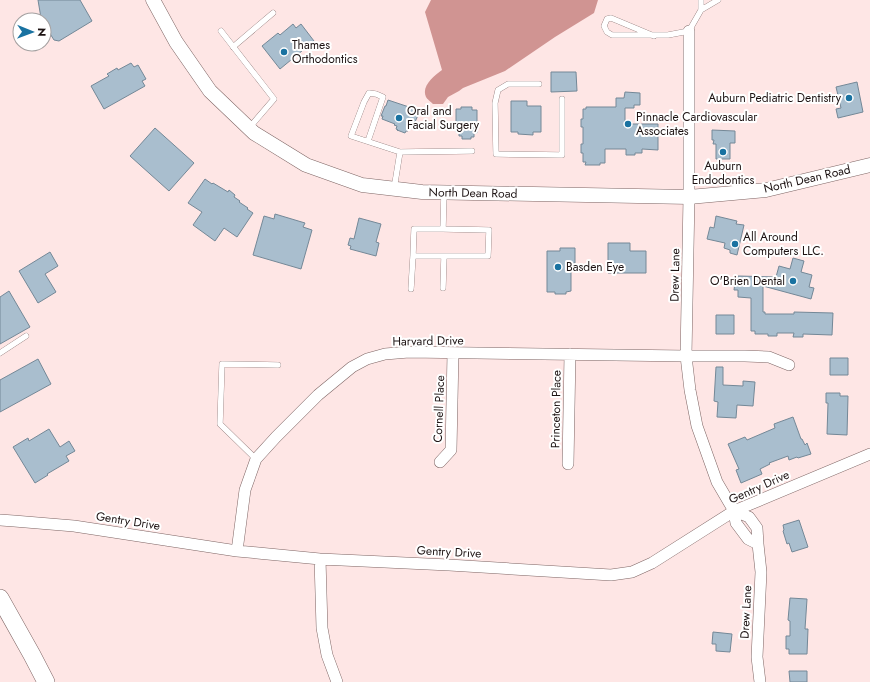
<svg xmlns="http://www.w3.org/2000/svg" width="870" height="682" font-family="Jost,sans-serif">
<style>
.water{fill:#d09492}
.building{fill:#a9bece;stroke:#748897}
.lines{fill:none;stroke-linecap:round;stroke-linejoin:round}
.service-casing{stroke:#7e6564;stroke-width:6}
.minor-casing{stroke:#7e6564;stroke-width:12}
.tertiary-casing{stroke:#7e6564;stroke-width:15}
.primary-casing{stroke:#7e6564;stroke-width:18}
.service{stroke:#fff;stroke-width:5.5}
.minor{stroke:#fff;stroke-width:11}
.tertiary{stroke:#fff;stroke-width:14}
.primary{stroke:#fff;stroke-width:17}
.poi-dot{fill:#1972a1;stroke:#fff;stroke-width:1.5}
.labels{text-anchor:middle;dominant-baseline:central;stroke-width:4;stroke-linejoin:round;paint-order:stroke}
.poi-label{font-size:12px;fill:#1c1212;stroke:#fff;text-anchor:start}
.street-label{font-size:12px;fill:#1c1212;stroke:#fff}
</style>
<rect width="100%" height="100%" fill="#fee6e5"/>
<path class="water" d="M 431,0 L 598,0 L 594,13 L 555,37 L 505,71 L 463,88 L 459,91 L 448,97 L 443,104 L 433,104 C 431,102 427,99 426,97 C 421,86 434,76 442,70 L 425,12 Z"/>
<path class="building" d="M 38,0 L 80,0 L 92,21 L 59,41 L 54,40 L 44,24 L 44,20 L 42,20 L 41,18 Z
M 293,24 L 296,28 L 301,24 L 314,41 L 280,69 L 262,46 L 278,33 L 280,35 Z
M 131,63 L 134,67 L 138,65 L 146,79 L 142,81 L 145,86 L 104,109 L 91,86 L 109,76 L 107,74 L 117,68 L 118,70 Z
M 551,72 L 576,72 L 577,91 L 551,92 Z
M 857,82 L 863,112 L 838,118 L 836,109 L 841,108 L 836,87 Z
M 625,92 L 640,93 L 640,105 L 634,105 L 634,108 L 625,108 L 625,124 L 658,124 L 658,150 L 642,149 L 642,153 L 635,153 L 635,155 L 626,155 L 626,149 L 605,149 L 605,163 L 600,163 L 600,165 L 585,165 L 586,162 L 583,162 L 583,153 L 581,153 L 581,144 L 583,144 L 583,127 L 581,127 L 581,119 L 583,119 L 583,109 L 586,109 L 586,107 L 616,107 L 616,98 L 624,98 Z
M 388,100 L 415,109 L 415,110 L 419,113 L 415,122 L 414,121 L 412,124 L 410,124 L 408,131 L 406,131 L 405,133 L 397,130 L 398,130 L 396,129 L 397,126 L 394,125 L 395,124 L 382,119 L 383,116 L 381,116 L 385,106 L 386,106 Z
M 511,101 L 527,101 L 527,106 L 541,106 L 541,132 L 533,132 L 533,135 L 518,134 L 518,132 L 511,132 Z
M 461,107 L 472,107 L 472,110 L 477,110 L 477,133 L 474,133 L 474,137 L 471,137 L 471,139 L 462,139 L 462,136 L 459,136 L 459,133 L 456,132 L 456,109 L 461,109 Z
M 155,128 L 194,163 L 169,191 L 130,156 Z
M 712,130 L 735,131 L 735,143 L 730,143 L 730,159 L 716,159 L 716,144 L 713,144 L 714,140 L 712,140 Z
M 205,179 L 212,184 L 213,183 L 228,192 L 229,190 L 235,195 L 234,197 L 240,201 L 239,202 L 248,208 L 247,209 L 253,213 L 237,237 L 224,228 L 215,241 L 193,225 L 202,212 L 188,203 Z
M 275,214 L 305,223 L 303,227 L 312,230 L 301,269 L 253,255 L 264,216 L 274,219 Z
M 716,216 L 737,221 L 736,224 L 744,225 L 737,255 L 730,253 L 730,250 L 724,248 L 725,243 L 707,239 L 710,227 L 714,228 Z
M 359,218 L 381,224 L 376,242 L 379,243 L 376,256 L 350,249 L 351,246 L 348,245 L 350,238 L 354,239 Z
M 608,243 L 630,243 L 630,251 L 646,251 L 646,273 L 608,273 Z
M 560,248 L 575,248 L 575,263 L 571,263 L 571,291 L 566,292 L 566,294 L 555,294 L 555,292 L 547,292 L 547,251 L 560,251 Z
M 50,252 L 58,266 L 45,274 L 56,292 L 38,303 L 19,271 Z
M 793,258 L 804,261 L 801,272 L 812,275 L 809,287 L 814,288 L 811,299 L 763,286 L 763,312 L 765,312 L 765,314 L 794,314 L 794,312 L 833,313 L 832,335 L 803,334 L 803,337 L 793,337 L 794,333 L 777,333 L 777,336 L 768,336 L 768,334 L 755,334 L 755,331 L 751,331 L 751,298 L 738,297 L 738,290 L 734,290 L 735,282 L 738,282 L 738,276 L 776,277 L 779,266 L 790,269 Z
M 9,291 L 30,327 L 0,344 L 0,297 Z
M 716,315 L 734,315 L 734,334 L 716,334 Z
M 830,358 L 848,358 L 848,375 L 830,375 Z
M 38,359 L 51,384 L 0,412 L 0,380 Z
M 716,367 L 723,367 L 723,385 L 743,386 L 743,381 L 755,382 L 753,406 L 737,405 L 736,418 L 717,417 L 718,402 L 714,401 Z
M 826,393 L 840,393 L 840,396 L 848,396 L 847,435 L 827,434 L 828,403 L 826,403 Z
M 793,417 L 801,439 L 802,439 L 805,445 L 807,443 L 811,454 L 798,458 L 797,457 L 789,460 L 788,456 L 769,463 L 770,464 L 760,469 L 762,474 L 741,483 L 736,470 L 739,469 L 728,444 L 745,437 L 747,440 L 775,428 L 774,424 Z
M 49,429 L 60,447 L 69,441 L 75,451 L 66,456 L 69,461 L 47,474 L 48,475 L 35,483 L 13,447 L 28,438 L 29,441 Z
M 799,520 L 808,547 L 792,552 L 789,543 L 787,544 L 783,531 L 784,530 L 783,525 Z
M 790,598 L 807,599 L 805,629 L 808,629 L 807,654 L 789,654 L 789,649 L 786,649 L 786,636 L 790,636 L 790,621 L 788,620 Z
M 713,632 L 732,634 L 730,652 L 716,651 L 716,644 L 712,644 Z
M 789,671 L 807,671 L 807,682 L 790,682 Z"/>
<g class="lines">
<defs>
<path id="service" d="M 701,0 L 701,10 L 718,0
M 221,31 L 274,99 L 249,128
M 654,36 L 611,18 L 607,19 L 604,26 L 607,32 L 612,35 L 668,35 L 689,31 L 701,10
M 233,47 L 273,13
M 539,84 L 508,84 L 498,90 L 495,103 L 496,154 L 562,155 L 562,99
M 368,141 L 383,97 L 376,94 L 369,93 L 364,102 L 351,136 L 400,152 L 472,151
M 394,189 L 400,152
M 413,256 L 414,229 L 443,229
M 443,288 L 444,256
M 411,289 L 413,256 L 488,256 L 489,230 L 443,229 L 444,193
M 0,353 L 26,336
M 256,459 L 220,424 L 222,364 L 278,365"/>
<path id="minor" d="M 689,31 L 689,197 L 686,356 L 690,390 L 697,426 L 717,482 L 734,511 L 736,523 L 748,539 L 758,544 L 757,528 L 749,517 L 734,511
M 440,462 L 451,450 L 453,353
M 568,464 L 570,354
M 0,520 L 14,521 L 74,526 L 237,551 L 320,559 L 449,565 L 611,575 L 632,572 L 652,563 L 734,511 L 870,454
M 758,544 L 761,572 L 757,657 L 760,682
M 237,551 L 245,490 L 256,459 L 276,437 L 318,395 L 352,367 L 367,359 L 385,354 L 409,352 L 686,356 L 745,356 L 769,357 L 789,365
M 320,559 L 322,628 L 327,655 L 337,682"/>
<path id="tertiary" d="M 153,0 L 176,42 L 210,91 L 254,133 L 306,165 L 362,185 L 422,192 L 689,197 L 766,190 L 870,165"/>
<path id="primary" d="M 0,598 L 32,655 L 46,682"/>
</defs>
<use href="#service" class="service-casing"/>
<use href="#minor" class="minor-casing"/>
<use href="#tertiary" class="tertiary-casing"/>
<use href="#primary" class="primary-casing"/>
<use href="#service" class="service"/>
<use href="#minor" class="minor"/>
<use href="#tertiary" class="tertiary"/>
<use href="#primary" class="primary"/>
</g>
<g class="poi-dot">
<circle cx="284" cy="52" r="4"/>
<circle cx="849" cy="98" r="4"/>
<circle cx="399" cy="118" r="4"/>
<circle cx="628" cy="124" r="4"/>
<circle cx="723" cy="152" r="4"/>
<circle cx="735" cy="244" r="4"/>
<circle cx="558" cy="267" r="4"/>
<circle cx="793" cy="281" r="4"/>
</g>
<g class="labels">
<g class="poi-label">
<text x="292" y="45">Thames<tspan x="292" dy="14">Orthodontics</tspan></text>
<text x="841" y="98" text-anchor="end">Auburn Pediatric Dentistry</text>
<text x="407" y="111">Oral and<tspan x="407" dy="14">Facial Surgery</tspan></text>
<text x="636" y="117">Pinnacle Cardiovascular<tspan x="636" dy="14">Associates</tspan></text>
<text x="723" y="166" text-anchor="middle">Auburn<tspan x="723" dy="14">Endodontics</tspan></text>
<text x="743" y="237">All Around<tspan x="743" dy="14">Computers LLC.</tspan></text>
<text x="566" y="267">Basden Eye</text>
<text x="785" y="281" text-anchor="end">O'Brien Dental</text>
</g>
<g class="street-label">
<text transform="translate(807 179) rotate(-13)">North Dean Road</text>
<text transform="translate(473 193) rotate(1)">North Dean Road</text>
<text transform="translate(675 275) rotate(-89)">Drew Lane</text>
<text transform="translate(428 341) rotate(-1)">Harvard Drive</text>
<text transform="translate(439 409) rotate(-88)">Cornell Place</text>
<text transform="translate(556 409) rotate(-89)">Princeton Place</text>
<text transform="translate(759 487) rotate(-24)">Gentry Drive</text>
<text transform="translate(128 521) rotate(9)">Gentry Drive</text>
<text transform="translate(449 552) rotate(3)">Gentry Drive</text>
<text transform="translate(746 612) rotate(-87)">Drew Lane</text>
</g>
</g>
<g transform="translate(32 32) rotate(91)"><circle r="19" fill="#ffffff" stroke="#a4a0a0"/>
<path d="M0-3L7 15L0 10L-7 15Z" fill="#1972a1"/>
<text y="-6" font-size="11" font-weight="bold" text-anchor="middle" fill="#1c1212">N</text>
</g>
</svg>
